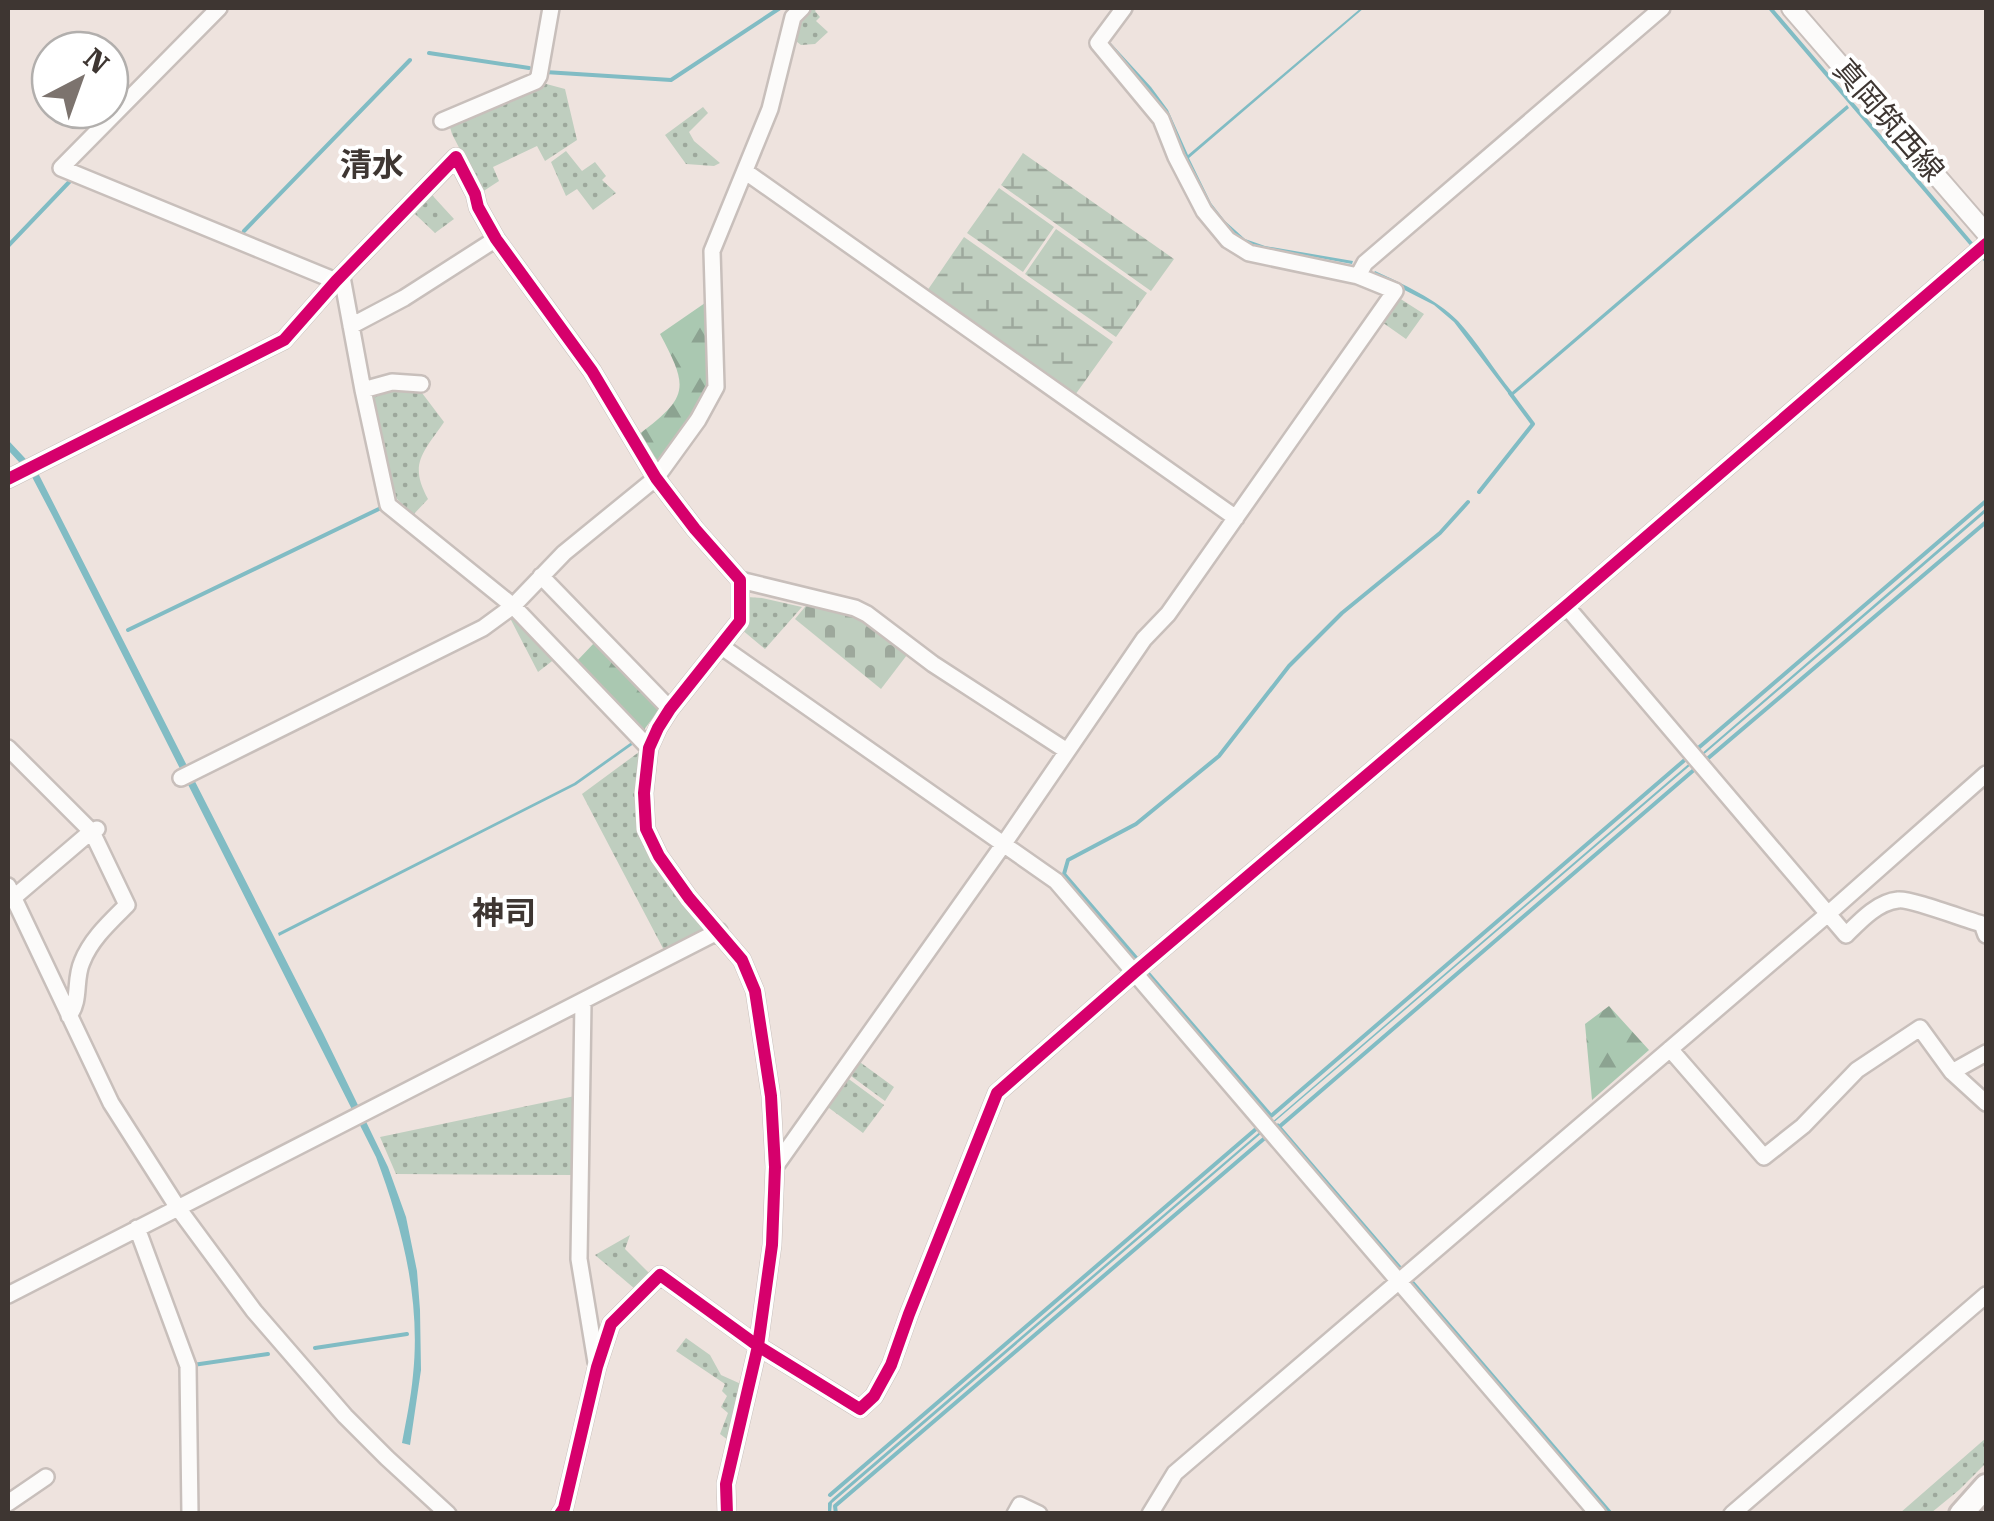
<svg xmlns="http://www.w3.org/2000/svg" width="1994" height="1521" font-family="'Roboto Serif','Noto Sans JP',serif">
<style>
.green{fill:url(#green-dots)}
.forest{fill:url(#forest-firs)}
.wetland{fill:url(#wetland-marsh)}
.cemetery{fill:url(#cemetery-stones)}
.water{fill:#81bcc4}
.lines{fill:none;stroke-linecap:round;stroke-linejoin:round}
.stream{stroke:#81bcc4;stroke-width:4}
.minor-casing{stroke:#c8bfbb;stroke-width:20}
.major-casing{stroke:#c8bfbb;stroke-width:22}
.highway-casing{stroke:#c8bfbb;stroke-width:28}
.minor{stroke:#fcfbfa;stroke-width:15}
.major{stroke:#fcfbfa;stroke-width:18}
.highway{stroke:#fcfbfa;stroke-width:22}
.cycleway-casing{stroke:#fff;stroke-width:19}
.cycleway{stroke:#d6006c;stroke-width:12}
.labels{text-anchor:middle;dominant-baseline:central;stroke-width:8;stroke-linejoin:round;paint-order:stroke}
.street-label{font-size:30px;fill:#3e3632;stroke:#fff}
.neighbourhood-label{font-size:32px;font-weight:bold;fill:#3e3632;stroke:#fff}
</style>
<defs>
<pattern id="green-dots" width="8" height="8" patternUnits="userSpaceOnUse" patternTransform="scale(2.5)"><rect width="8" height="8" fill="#bfcebf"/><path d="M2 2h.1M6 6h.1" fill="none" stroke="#9da89c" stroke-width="1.8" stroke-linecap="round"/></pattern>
<pattern id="forest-firs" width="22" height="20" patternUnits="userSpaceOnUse" patternTransform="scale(2.5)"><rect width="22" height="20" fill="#aac8b1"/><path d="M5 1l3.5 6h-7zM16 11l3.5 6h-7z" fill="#8ca391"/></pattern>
<pattern id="wetland-marsh" width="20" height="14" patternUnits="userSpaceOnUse" patternTransform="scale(2.5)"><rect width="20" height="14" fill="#bfcebf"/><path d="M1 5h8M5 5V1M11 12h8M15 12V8" fill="none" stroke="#9da89c"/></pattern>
<pattern id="cemetery-stones" width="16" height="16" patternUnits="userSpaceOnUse" patternTransform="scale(2.5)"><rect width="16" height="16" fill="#bfcebf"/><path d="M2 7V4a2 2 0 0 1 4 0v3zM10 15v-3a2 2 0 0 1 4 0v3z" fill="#9da89c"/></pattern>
</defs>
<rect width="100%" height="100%" fill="#eee3de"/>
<path class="green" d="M 805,8 L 817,8 L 815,11 L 820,17 L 816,21 L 828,32 L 815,44 L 801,45 L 792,38 Z
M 539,82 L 565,89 L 577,140 L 545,161 L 537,146 L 493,167 L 499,181 L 482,192 L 452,134 L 449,124 Z
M 703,107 L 708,113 L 689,132 L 694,141 L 720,163 L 714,166 L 686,164 L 665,135 Z
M 566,151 L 582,171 L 595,162 L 606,176 L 602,180 L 616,193 L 593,210 L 577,189 L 566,196 L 551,162 Z
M 432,195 L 454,219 L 435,233 L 415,214 Z
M 1396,296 L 1424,314 L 1406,339 L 1379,320 Z
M 395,386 L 419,389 L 444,422 C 424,452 408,463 428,499 L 413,515 L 394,496 L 371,393 Z
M 747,597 L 762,598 L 802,607 L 765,649 L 741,629 Z
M 514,616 L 556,658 L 538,672 L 511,620 Z
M 639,752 L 637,815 L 640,830 L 706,926 L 700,934 L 666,954 L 582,794 Z
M 857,1060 L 894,1087 L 885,1101 L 847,1073 Z
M 846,1077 L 884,1105 L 863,1133 L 825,1105 Z
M 575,1096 L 575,1175 L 396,1174 L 380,1137 Z
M 630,1235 L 625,1249 L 650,1274 L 635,1289 L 595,1255 Z
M 686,1338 L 710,1355 L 721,1375 L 741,1384 L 728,1440 L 720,1434 L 728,1413 L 721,1407 L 727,1396 L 722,1391 L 725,1384 L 676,1351 Z
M 1986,1438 L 1986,1463 L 1959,1490 L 1931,1513 L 1900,1513 Z"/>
<path class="forest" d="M 705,303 C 706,323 714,364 710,382 C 705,405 673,441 658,461 L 638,435 C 689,397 689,388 660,334 Z
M 595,642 L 661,707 L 643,731 L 576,662 Z
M 1609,1006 L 1649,1050 L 1592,1100 L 1585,1024 Z"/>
<path class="wetland" d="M 1023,153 L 1174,259 L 1151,291 L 1001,185 Z
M 999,188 L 1054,227 L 1023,272 L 967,233 Z
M 1056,229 L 1147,293 L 1116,337 L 1025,274 Z
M 964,237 L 1113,342 L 1075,395 L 927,291 Z"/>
<path class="cemetery" d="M 809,602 L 852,610 L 910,651 L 881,689 L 795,619 Z"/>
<path class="water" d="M 1361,8 L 1364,8 L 1189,158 L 1211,203 L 1225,221 L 1245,239 L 1265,246 L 1353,261 L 1352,264 L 1255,246 L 1231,232 L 1208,203 L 1165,111 L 1109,41 L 1151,87 L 1168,110 L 1188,155 Z
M 1847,105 L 1849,108 L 1511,397 L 1454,322 L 1434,305 L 1373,274 L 1375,271 C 1403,284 1436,299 1458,321 C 1478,343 1494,370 1512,392 Z
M 8,440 L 37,471 L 323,1033 L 388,1167 L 406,1217 L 417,1271 L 420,1310 L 421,1370 L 410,1445 L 402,1443 C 406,1421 411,1398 413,1375 C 421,1300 402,1226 376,1157 L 52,515 L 31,475 L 8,450 Z
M 1986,508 L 1986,512 L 1702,756 L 1700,755 Z
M 633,741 L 635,743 L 576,785 L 279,936 L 278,933 L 574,783 Z
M 1692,761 L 1693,763 L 1272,1124 L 1271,1123 Z
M 1278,1123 L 1280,1125 L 1613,1513 L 1609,1513 L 1276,1125 Z
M 1262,1130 L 1263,1132 L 832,1503 L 831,1513 L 828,1513 L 828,1503 L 833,1498 Z"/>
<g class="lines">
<path class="stream" d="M 1770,8 L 1974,247
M 429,53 L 529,68
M 545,72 L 671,80 L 780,8
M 244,231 L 410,60
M 8,246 L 72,179 L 74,180
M 1984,258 L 1986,261
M 1479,492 L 1533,424 L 1510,393
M 128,630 L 383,507 L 382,504
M 1696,750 L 1986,501
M 1706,760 L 1986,522
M 1138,960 L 1064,874 L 1068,860 L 1136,824 L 1219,756 L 1289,666 L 1342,613 L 1440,533 L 1468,502
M 1147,972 L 1271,1116 L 1687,758
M 1279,1127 L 1695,769
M 315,1348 L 407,1334
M 193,1365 L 268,1354
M 830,1495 L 1256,1129
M 836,1514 L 835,1506 L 1266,1137"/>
<defs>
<path id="minor" d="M 219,8 L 61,168 L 336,281
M 442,121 L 536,81 L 539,76 L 551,8
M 746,172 L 1236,518
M 1358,276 L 1365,263 L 1662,8
M 342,277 L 363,390 L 388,505 L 513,606 L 649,748
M 351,326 L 404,298 L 496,239
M 363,390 L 392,382 L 421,384
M 8,479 L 284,340 L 336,281 L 456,157 L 475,194 L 478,207 L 496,239 L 592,371 L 656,478 L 695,529 L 740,580 L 740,621 L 670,709 L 658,728 L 649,748 L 644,793 L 646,829 L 659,856 L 689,898 L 742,960 L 755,991 L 771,1096 L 775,1167 L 772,1245 L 758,1346 L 726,1484 L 727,1514
M 541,576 L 670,709
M 740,580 L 855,608 L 867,614 L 933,664 L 1067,751
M 1566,606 L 1846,935 C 1859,922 1877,902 1898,900 C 1909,898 1967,920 1982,924 L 1986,935
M 722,647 L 1056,881 L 1598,1514
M 8,748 L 92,832 L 127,905 C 110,922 91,939 82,962 C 74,980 81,1000 69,1016
M 181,778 L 483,628 L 513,606 L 564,553 L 656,478 L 698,420 L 716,387 L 712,251 L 770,109 L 793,17 L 802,8
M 8,886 L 111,1103 L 178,1208 L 254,1311 L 345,1416 L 387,1458 L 448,1514
M 12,899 L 87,835 L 97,829
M 583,1002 L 579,1259 L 596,1362
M 1670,1049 L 1764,1157 L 1803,1126 L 1857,1070 L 1920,1028 L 1952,1072 L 1986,1103
M 1952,1072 L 1986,1053
M 775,1167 L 1003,845 L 1144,639 L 1168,614 L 1395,291 L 1358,276 L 1249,253 L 1228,240 L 1204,211 L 1176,157 L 1161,119 L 1098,43 L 1124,8
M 137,1228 L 188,1366 L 190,1514
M 8,1295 L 719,931
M 8,1503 L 46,1477
M 560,1514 L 564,1508 L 597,1367 L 611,1324 L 660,1275 L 758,1346 L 860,1409 L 874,1396 L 891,1365 L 909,1314 L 997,1093 L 1135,972 L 1566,606 L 1986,244
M 1015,1514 L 1020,1505 L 1039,1514
M 1150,1514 L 1175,1473 L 1829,913 L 1986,774
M 1732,1514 L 1986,1295"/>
<path id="major" d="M 1791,8 L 1986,233"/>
<path id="highway" d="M 1961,1514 L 1986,1486"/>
</defs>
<use href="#minor" class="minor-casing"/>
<use href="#major" class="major-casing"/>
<use href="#highway" class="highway-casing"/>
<use href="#minor" class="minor"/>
<use href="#major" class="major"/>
<use href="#highway" class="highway"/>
<defs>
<path id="cycleway" d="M 8,479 L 284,340 L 336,281 L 456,157 L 475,194 L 478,207 L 496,239 L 592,371 L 656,478 L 695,529 L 740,580 L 740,621 L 670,709 L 658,728 L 649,748 L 644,793 L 646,829 L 659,856 L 689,898 L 742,960 L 755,991 L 771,1096 L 775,1167 L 772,1245 L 758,1346 L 726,1484 L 727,1514
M 560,1514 L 564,1508 L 597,1367 L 611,1324 L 660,1275 L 758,1346 L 860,1409 L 874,1396 L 891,1365 L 909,1314 L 997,1093 L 1135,972 L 1566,606 L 1986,244"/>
</defs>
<use href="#cycleway" class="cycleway-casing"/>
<use href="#cycleway" class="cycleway"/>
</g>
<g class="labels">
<g class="street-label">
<text transform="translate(1889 120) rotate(49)">真岡筑西線</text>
</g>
<g class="neighbourhood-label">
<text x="372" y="165">清水</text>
<text x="504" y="913">神司</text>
</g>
</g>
<rect width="1994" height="1521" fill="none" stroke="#3e3632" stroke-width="20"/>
<g transform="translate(80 80) rotate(41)"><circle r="48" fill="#ffffff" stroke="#b2afad" stroke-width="2.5"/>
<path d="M0-8L18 38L0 25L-18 38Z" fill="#7c736e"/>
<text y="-15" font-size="28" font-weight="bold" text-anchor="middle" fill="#3e3632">N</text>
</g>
</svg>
